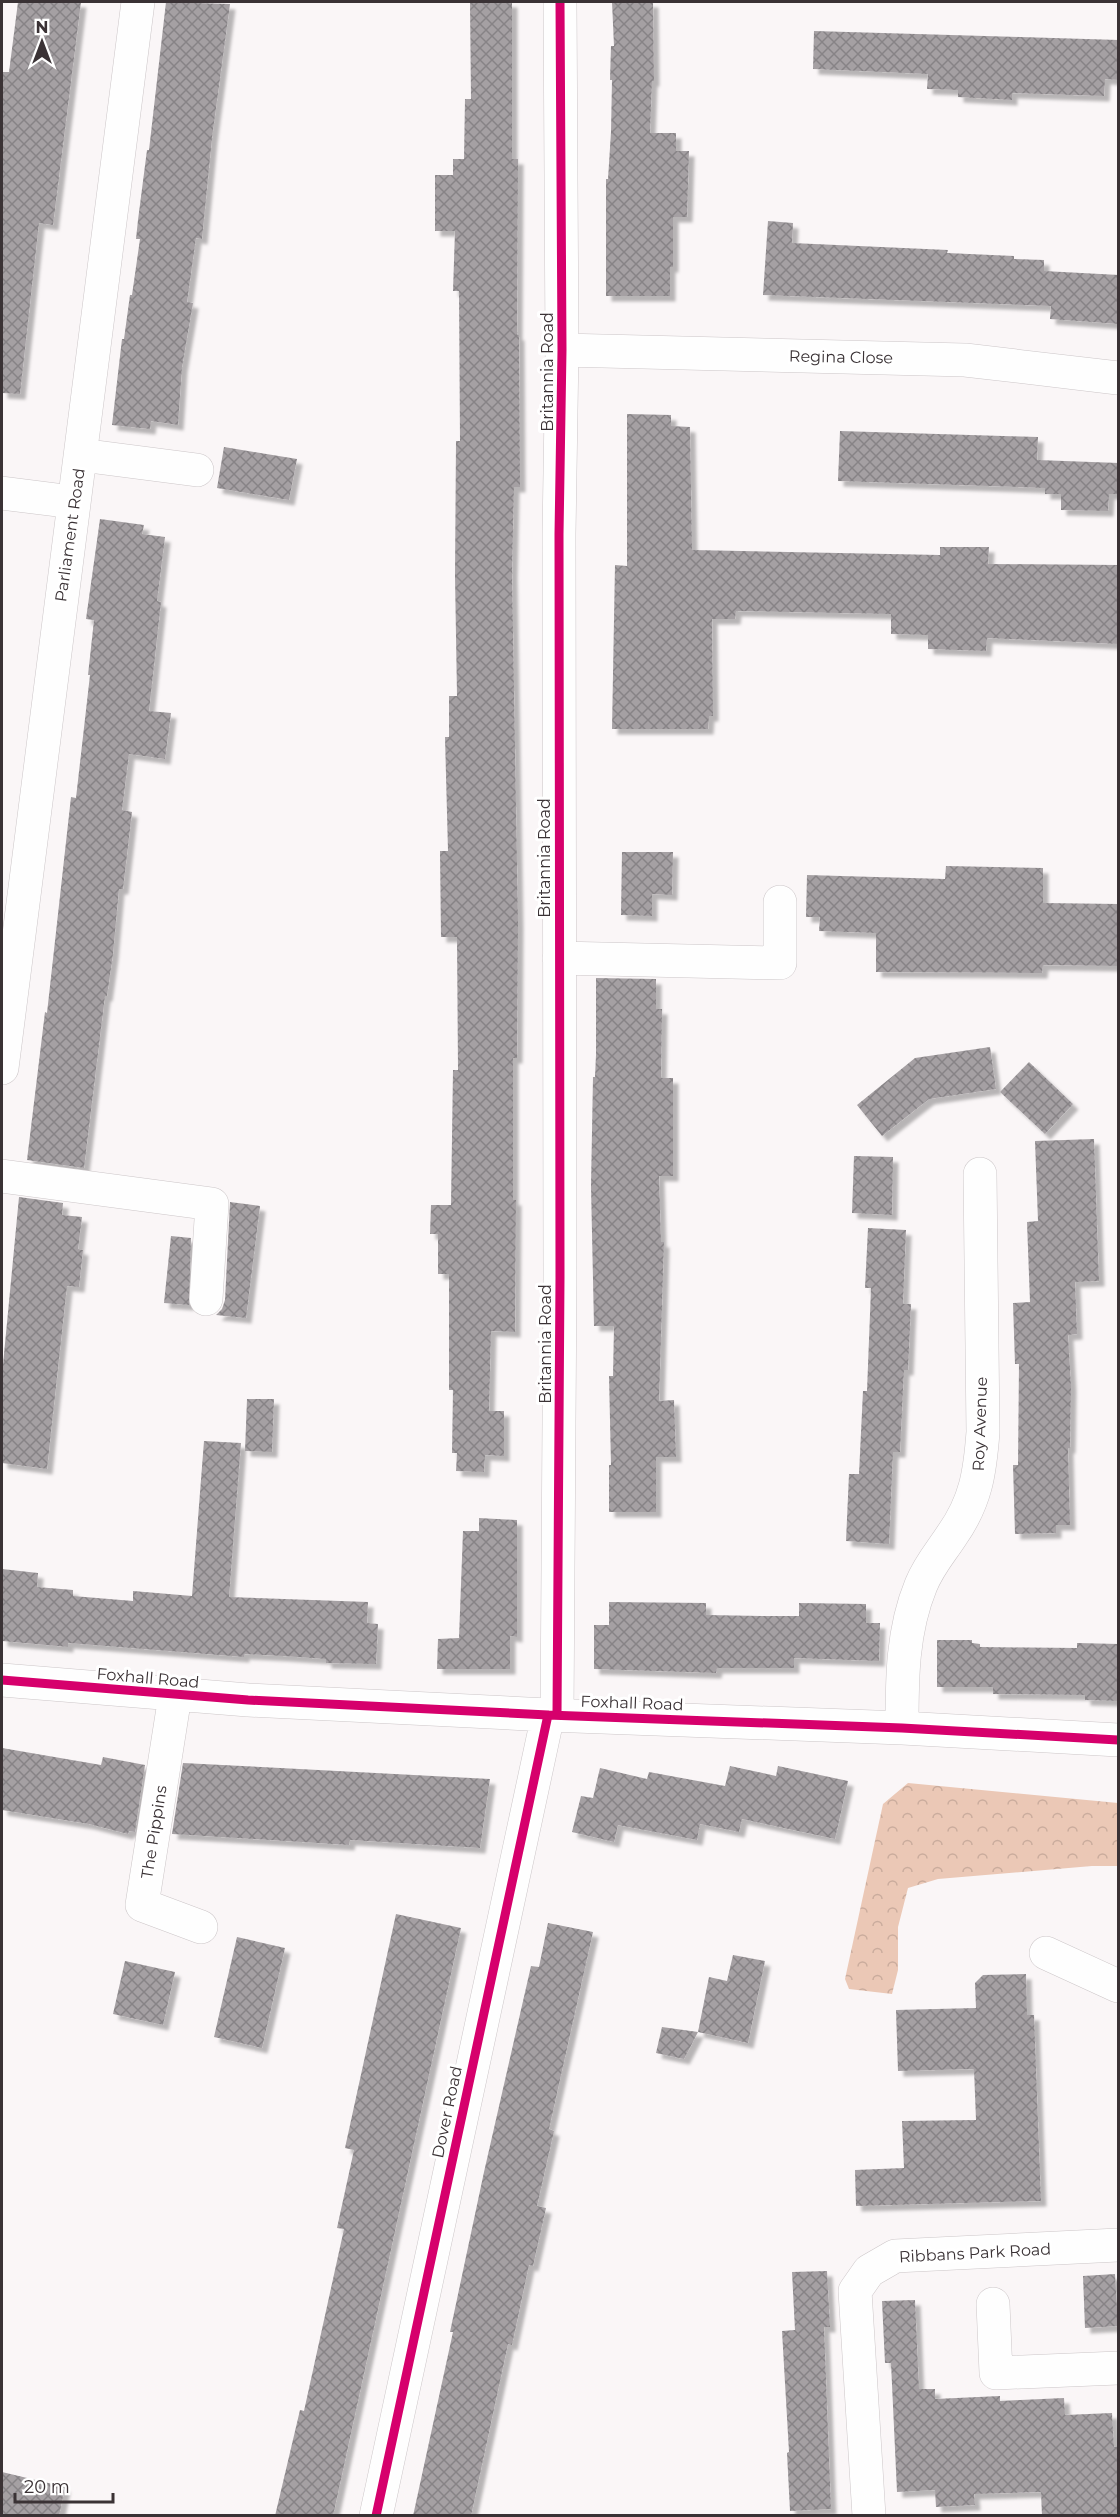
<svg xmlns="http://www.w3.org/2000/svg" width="1120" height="2517" font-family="Montserrat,sans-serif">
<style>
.forest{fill:url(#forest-crowns)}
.building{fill:url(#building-cross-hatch);filter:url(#shadow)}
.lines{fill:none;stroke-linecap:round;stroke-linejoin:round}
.minor-casing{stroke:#ccc6c8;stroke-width:34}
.minor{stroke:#fefefe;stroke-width:33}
.cycleway-casing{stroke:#fff;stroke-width:13}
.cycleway{stroke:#d6006c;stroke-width:9}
.labels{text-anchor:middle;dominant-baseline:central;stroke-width:6;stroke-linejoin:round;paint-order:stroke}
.street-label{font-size:16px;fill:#3a3235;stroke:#fff}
</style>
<defs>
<pattern id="forest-crowns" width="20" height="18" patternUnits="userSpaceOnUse" patternTransform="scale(1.5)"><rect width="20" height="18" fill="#ebc8b6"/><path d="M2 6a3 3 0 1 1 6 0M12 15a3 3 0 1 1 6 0" fill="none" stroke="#caac9d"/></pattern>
<pattern id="building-cross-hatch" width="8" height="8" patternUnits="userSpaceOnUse" patternTransform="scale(1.5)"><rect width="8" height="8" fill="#a5a0a3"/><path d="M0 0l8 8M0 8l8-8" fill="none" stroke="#878386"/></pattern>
<filter id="shadow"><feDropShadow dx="5.5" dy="5.5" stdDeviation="1.5" flood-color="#0004"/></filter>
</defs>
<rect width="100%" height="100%" fill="#faf6f7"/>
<path class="forest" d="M 908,1783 L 1118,1803 L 1118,1866 L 1092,1866 L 938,1879 L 908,1888 L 898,1927 L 898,1970 L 892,1994 L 849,1989 L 845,1979 L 883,1804 Z"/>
<path class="building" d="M 18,2 L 81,2 L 53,225 L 39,223 L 20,394 L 2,393 L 2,86 L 3,72 L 9,72 Z
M 166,2 L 230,4 L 212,138 L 202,239 L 196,238 L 187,302 L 193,303 L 182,367 L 178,425 L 151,421 L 150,429 L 112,425 L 122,339 L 124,339 L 130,295 L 132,295 L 140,239 L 136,239 L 138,220 L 147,150 L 149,150 Z
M 470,2 L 512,2 L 512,159 L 518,159 L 517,335 L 519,335 L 520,487 L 514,487 L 512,573 L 518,923 L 517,1058 L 513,1058 L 513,1200 L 516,1200 L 515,1332 L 491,1331 L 489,1411 L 504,1411 L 504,1456 L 485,1455 L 484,1472 L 456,1471 L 457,1453 L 452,1453 L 453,1390 L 449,1390 L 449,1274 L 438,1274 L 438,1234 L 430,1234 L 431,1205 L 451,1205 L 453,1070 L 458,1070 L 457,937 L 441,937 L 440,851 L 448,851 L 445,737 L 449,737 L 449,696 L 457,696 L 455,576 L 456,441 L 460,441 L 459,291 L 453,291 L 455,231 L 435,231 L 435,175 L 453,175 L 453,159 L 464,159 L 465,99 L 471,99 Z
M 612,2 L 653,2 L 654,81 L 652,81 L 650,133 L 676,133 L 676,151 L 689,151 L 687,217 L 673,217 L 673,267 L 670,267 L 670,296 L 606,296 L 606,179 L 608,179 L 611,132 L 612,80 L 610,80 L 611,46 L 614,46 Z
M 814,31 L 1119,40 L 1119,80 L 1105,79 L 1104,96 L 1012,93 L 1012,100 L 958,97 L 958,90 L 927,89 L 928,74 L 813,69 Z
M 768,221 L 793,223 L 792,243 L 948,250 L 947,253 L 1014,256 L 1014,259 L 1044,260 L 1044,271 L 1119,275 L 1119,324 L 1050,319 L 1051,306 L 763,295 Z
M 627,414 L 671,415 L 671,426 L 690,427 L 692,550 L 940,555 L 940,547 L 989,547 L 988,564 L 1119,565 L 1119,644 L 987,638 L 986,651 L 928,649 L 928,635 L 891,634 L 891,614 L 736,611 L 735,619 L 712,619 L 713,716 L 709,716 L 708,729 L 612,729 L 615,565 L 627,566 Z
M 840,431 L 1038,437 L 1037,460 L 1119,463 L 1119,494 L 1109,494 L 1108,511 L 1061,510 L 1061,494 L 1045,494 L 1045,488 L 838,481 Z
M 224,447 L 297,459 L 289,500 L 217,488 Z
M 100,519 L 144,525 L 142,534 L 165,537 L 157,601 L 161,602 L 149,711 L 171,713 L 165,759 L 129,754 L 122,810 L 132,812 L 123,889 L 119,889 L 113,954 L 107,996 L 105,996 L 84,1168 L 27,1160 L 45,1012 L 47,1013 L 71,797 L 76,798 L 90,675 L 88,675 L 94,620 L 86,619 Z
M 622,852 L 673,852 L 672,895 L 652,894 L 652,916 L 621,915 Z
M 946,866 L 1043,868 L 1043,903 L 1119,904 L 1119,966 L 1043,965 L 1042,973 L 876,972 L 876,933 L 819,931 L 820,917 L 806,917 L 807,875 L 945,879 Z
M 596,978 L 656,979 L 656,1009 L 662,1009 L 661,1078 L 673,1078 L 673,1176 L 659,1176 L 661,1242 L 664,1242 L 659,1401 L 674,1400 L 676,1457 L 656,1457 L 656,1512 L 609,1512 L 609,1465 L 611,1465 L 609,1376 L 613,1376 L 614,1326 L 594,1326 L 591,1186 L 593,1077 L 595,1077 L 596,1055 Z
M 990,1047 L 996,1089 L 929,1099 L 882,1136 L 857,1105 L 915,1058 Z
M 1029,1062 L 1073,1104 L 1045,1134 L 1000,1092 Z
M 1094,1139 L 1099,1281 L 1075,1282 L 1077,1334 L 1068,1335 L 1071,1386 L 1070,1448 L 1068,1448 L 1070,1525 L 1056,1525 L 1056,1533 L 1015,1534 L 1013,1465 L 1018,1465 L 1019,1364 L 1015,1364 L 1013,1303 L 1030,1302 L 1027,1222 L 1038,1221 L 1035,1141 Z
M 854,1156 L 893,1157 L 892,1215 L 852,1213 Z
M 19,1197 L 63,1203 L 62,1215 L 82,1217 L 78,1249 L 83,1250 L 79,1287 L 67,1286 L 47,1469 L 2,1463 L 2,1375 Z
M 230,1202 L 260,1206 L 246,1318 L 216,1315 L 222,1309 L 225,1300 Z
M 868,1228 L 906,1230 L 903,1304 L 911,1304 L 908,1370 L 904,1370 L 900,1452 L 893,1452 L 889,1544 L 846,1541 L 849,1474 L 859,1474 L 863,1391 L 867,1391 L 871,1288 L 865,1288 Z
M 171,1236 L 191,1238 L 189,1305 L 164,1303 Z
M 247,1399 L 274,1399 L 272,1452 L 245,1451 Z
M 204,1441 L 241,1443 L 229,1597 L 368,1602 L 367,1623 L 378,1624 L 376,1664 L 326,1663 L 326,1659 L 283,1656 L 244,1654 L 244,1657 L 68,1643 L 68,1647 L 2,1641 L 2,1569 L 38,1573 L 37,1587 L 73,1590 L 73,1596 L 133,1601 L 133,1591 L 192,1596 Z
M 479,1518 L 517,1520 L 517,1637 L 510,1636 L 510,1669 L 437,1669 L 438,1639 L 459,1638 L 463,1531 L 479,1531 Z
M 609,1602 L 706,1603 L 706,1615 L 762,1616 L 799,1616 L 799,1603 L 866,1604 L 866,1623 L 880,1623 L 879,1661 L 794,1658 L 794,1668 L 717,1668 L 716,1673 L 594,1669 L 594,1625 L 609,1625 Z
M 937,1640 L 972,1640 L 972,1643 L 980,1644 L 980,1647 L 1077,1648 L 1077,1643 L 1119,1644 L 1119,1701 L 1085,1700 L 1085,1695 L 993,1694 L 993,1687 L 937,1687 Z
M 2,1748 L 101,1765 L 103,1757 L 145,1765 L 135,1832 L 129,1831 L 128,1834 L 89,1824 L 2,1810 Z
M 183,1763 L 490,1779 L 480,1848 L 350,1840 L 349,1845 L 172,1834 Z
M 730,1766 L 776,1776 L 778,1766 L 848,1781 L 835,1839 L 742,1819 L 739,1832 L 700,1824 L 697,1840 L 618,1825 L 614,1842 L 572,1832 L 581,1796 L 593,1798 L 600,1768 L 647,1779 L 649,1772 L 725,1786 Z
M 396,1914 L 461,1928 L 333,2516 L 275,2516 L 300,2410 L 304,2411 L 344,2229 L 337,2228 L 354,2150 L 345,2148 Z
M 548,1923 L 593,1932 L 549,2129 L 554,2131 L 537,2206 L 546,2208 L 533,2266 L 529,2265 L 512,2345 L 508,2344 L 471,2516 L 413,2516 L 453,2332 L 450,2332 L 484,2172 L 531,1966 L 539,1967 Z
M 237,1937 L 285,1948 L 262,2048 L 214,2037 Z
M 733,1955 L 765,1961 L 748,2043 L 698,2032 L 709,1977 L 727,1981 Z
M 125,1961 L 175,1972 L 163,2025 L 113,2014 Z
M 1026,1974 L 1027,2015 L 1034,2015 L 1041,2201 L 856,2206 L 855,2170 L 904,2168 L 902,2121 L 976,2120 L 974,2069 L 898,2071 L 896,2010 L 976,2008 L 975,1983 L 983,1975 Z
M 662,2027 L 698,2032 L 684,2059 L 656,2053 Z
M 827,2271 L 830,2327 L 824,2327 L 831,2509 L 790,2511 L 787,2453 L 789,2452 L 782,2331 L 795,2330 L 792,2272 Z
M 1115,2274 L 1118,2326 L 1085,2328 L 1083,2276 Z
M 915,2300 L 919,2389 L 935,2389 L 935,2399 L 1000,2396 L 1000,2401 L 1064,2398 L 1065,2415 L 1112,2413 L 1114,2447 L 1119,2446 L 1119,2516 L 1042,2516 L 1041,2492 L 974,2494 L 975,2505 L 936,2507 L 935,2490 L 897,2492 L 891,2363 L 885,2363 L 882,2301 Z
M 2,2472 L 65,2487 L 59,2516 L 2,2516 Z"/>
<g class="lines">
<defs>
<path id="minor" d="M 562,350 L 965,360 L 1118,378
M 81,455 L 197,470
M 2,493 L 73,502
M 559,958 L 780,963 L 780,902
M 2,1068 L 138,2
M 2,1176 L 212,1204 L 206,1299
M 2,1680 L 248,1700 L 548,1715 L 902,1728 L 1118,1740
M 175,1696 L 142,1905 L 201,1927
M 557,1715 L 560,1277 L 559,534 L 562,350 L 560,2
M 902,1728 C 902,1679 902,1631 921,1585 C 929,1565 941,1552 952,1535 C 976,1501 980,1472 983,1432 L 980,1174
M 1046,1953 L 1118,1986
M 993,2304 L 996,2373 L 1118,2368
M 376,2516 L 548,1715
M 869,2516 L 855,2291 L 869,2271 L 895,2256 L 1118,2245"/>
</defs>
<use href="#minor" class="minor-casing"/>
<use href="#minor" class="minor"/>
<defs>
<path id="cycleway" d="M 2,1680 L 248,1700 L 548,1715 L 902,1728 L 1118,1740
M 557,1715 L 560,1277 L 559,534 L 562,350 L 560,2
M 376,2516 L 548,1715"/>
</defs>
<use href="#cycleway" class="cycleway-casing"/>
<use href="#cycleway" class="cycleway"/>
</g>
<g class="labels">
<g class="street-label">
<text transform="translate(841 357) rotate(1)">Regina Close</text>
<text transform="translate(547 372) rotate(-90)">Britannia Road</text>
<text transform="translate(70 535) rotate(-82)">Parliament Road</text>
<text transform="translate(544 858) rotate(-90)">Britannia Road</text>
<text transform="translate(545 1344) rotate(-90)">Britannia Road</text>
<text transform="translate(980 1424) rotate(-88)">Roy Avenue</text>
<text transform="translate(148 1678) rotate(5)">Foxhall Road</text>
<text transform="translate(632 1703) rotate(2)">Foxhall Road</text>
<text transform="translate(154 1832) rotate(-81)">The Pippins</text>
<text transform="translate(447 2112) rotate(-78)">Dover Road</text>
<text transform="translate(975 2253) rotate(-3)">Ribbans Park Road</text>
</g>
</g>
<rect width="1120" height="2517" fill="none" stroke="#3a3235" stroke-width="6"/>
<g transform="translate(42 42)" stroke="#ffffff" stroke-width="4.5" paint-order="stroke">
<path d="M0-4.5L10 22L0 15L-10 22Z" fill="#3a3235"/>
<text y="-9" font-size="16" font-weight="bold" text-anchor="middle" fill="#3a3235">N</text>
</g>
<path d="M15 2493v9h98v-9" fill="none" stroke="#3a3235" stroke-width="3"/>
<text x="24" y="2493" font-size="18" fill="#3a3235" stroke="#ffffff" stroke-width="4.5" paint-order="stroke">20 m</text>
</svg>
